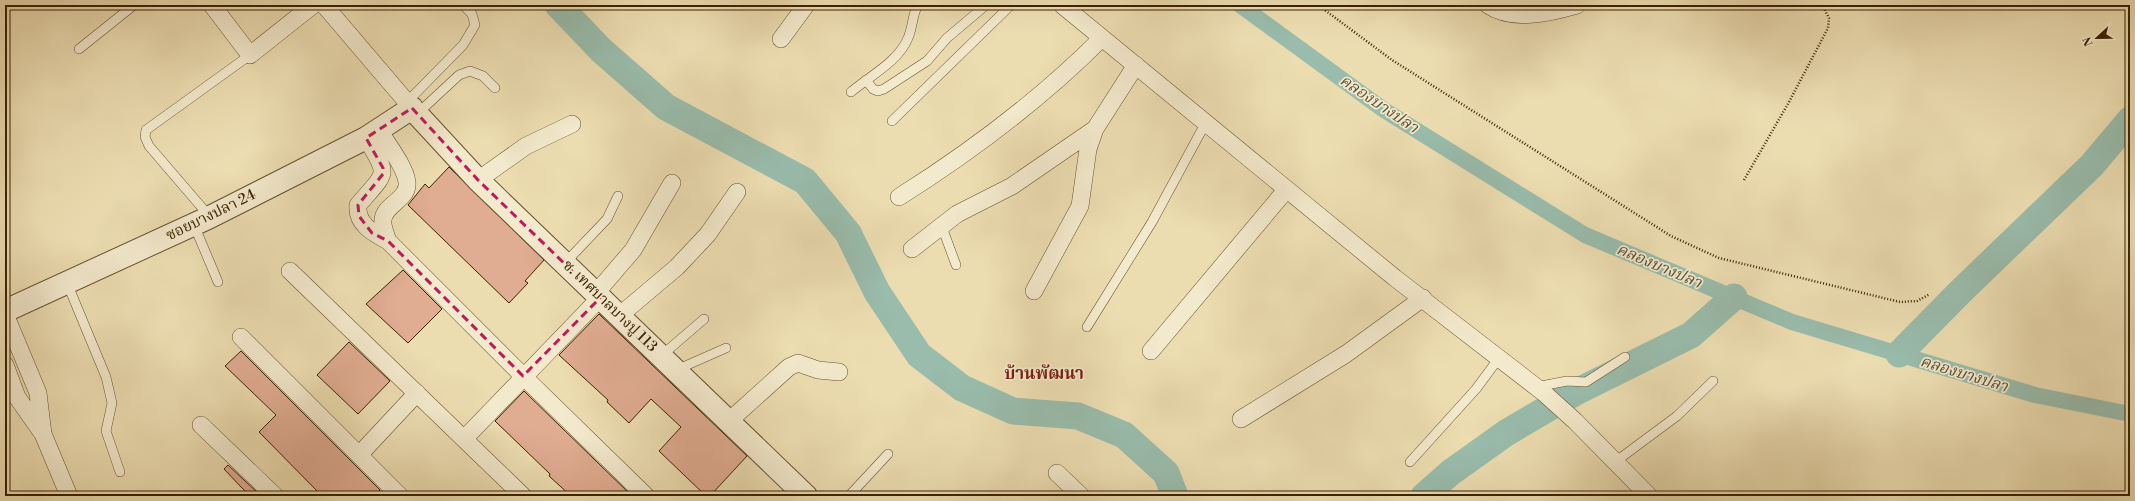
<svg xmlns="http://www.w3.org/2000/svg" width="2135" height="501" font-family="'Libre Bodoni','Noto Serif Thai',serif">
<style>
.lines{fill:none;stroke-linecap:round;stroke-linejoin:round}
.canal{stroke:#99bcac;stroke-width:16}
.river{stroke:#99bcac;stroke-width:27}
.building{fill:#e0ac92;stroke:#3a2203}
.service-casing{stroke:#66512e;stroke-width:10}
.minor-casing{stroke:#66512e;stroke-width:18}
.tertiary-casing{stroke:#66512e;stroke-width:24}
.path{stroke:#3a2203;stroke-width:2.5;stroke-dasharray:1 2;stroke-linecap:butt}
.service{stroke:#f3e9cc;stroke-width:9}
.minor{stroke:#f3e9cc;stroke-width:17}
.tertiary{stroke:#f3e9cc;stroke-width:22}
.marked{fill:none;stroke:#c2185b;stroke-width:3;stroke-dasharray:8 5;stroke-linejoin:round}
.labels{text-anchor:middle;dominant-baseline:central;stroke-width:3.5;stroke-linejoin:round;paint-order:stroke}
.street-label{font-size:15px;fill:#3a2203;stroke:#f3e9cc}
.water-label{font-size:16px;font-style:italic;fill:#565036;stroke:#f3e9cc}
.quarter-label{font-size:17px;font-weight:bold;fill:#7a1f14;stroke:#f3e9cc}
</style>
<rect width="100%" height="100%" fill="#ecddb1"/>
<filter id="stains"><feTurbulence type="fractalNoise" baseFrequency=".005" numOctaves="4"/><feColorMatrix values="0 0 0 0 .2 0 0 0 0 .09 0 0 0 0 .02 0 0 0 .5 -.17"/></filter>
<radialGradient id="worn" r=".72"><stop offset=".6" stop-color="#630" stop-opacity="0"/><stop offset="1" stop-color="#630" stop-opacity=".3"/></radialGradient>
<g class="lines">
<path class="canal" d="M 1240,5 L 1384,110 L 1585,235 L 1792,322 L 2035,395 L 2130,414"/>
<path class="river" d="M 558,5 L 601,50 L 666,107 L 805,181 L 848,233 L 877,292 L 919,355 L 962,388 L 1013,411 L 1078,416 L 1124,435 L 1166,473 L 1175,496
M 1899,354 L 1960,292 L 2092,165 L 2130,120
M 1424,496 L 1450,473 L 1506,433 L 1574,393 L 1691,335 L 1734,297"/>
</g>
<path class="building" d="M 449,167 L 544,260 L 525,281 L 528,283 L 509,303 L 408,205 L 425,184 L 429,188 Z
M 403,270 L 442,309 L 408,343 L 366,304 Z
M 599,314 L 747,456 L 710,496 L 706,496 L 659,451 L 681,427 L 651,399 L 629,423 L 607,402 L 608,400 L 559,355 Z
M 349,342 L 390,381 L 358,414 L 317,375 Z
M 241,351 L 380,490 L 374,496 L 322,496 L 259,432 L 276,415 L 225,366 Z
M 524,391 L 632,496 L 571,496 L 549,476 L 550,474 L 495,421 Z
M 228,465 L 261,496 L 251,496 L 242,488 L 224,469 Z"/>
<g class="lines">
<defs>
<path id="service" d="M 79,49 L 134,5
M 866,80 L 873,89 L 878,91 L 884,89 L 927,61 L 947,38 L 986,5
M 851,92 C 870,76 899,61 908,38 C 913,27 912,15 918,5
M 406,103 L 463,45 L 475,25 L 472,14 L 463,5
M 417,114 L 459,75 L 470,71 L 483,76 L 495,88
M 892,121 L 1011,5
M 210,217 L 149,146 L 145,137 L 146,130 L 250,55
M 194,225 L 218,282
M 942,227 L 956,265
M 565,263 L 607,219 L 618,196
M 67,283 L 106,377 L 112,403 L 106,431 L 120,472
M 1087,327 L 1152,222 L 1205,124
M 661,356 L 704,319
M 676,370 L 726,348
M 1536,387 L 1567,381 L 1586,382 L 1625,357
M 1410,462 L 1476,389 L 1499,358
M 1615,462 L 1677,416 L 1713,381
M 849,496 L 888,454"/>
<path id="minor" d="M 212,5 L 250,55 L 313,5
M 324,5 L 417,114
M 1062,5 L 1395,278 L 1544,393 L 1575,421 L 1649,496
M 1488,5 C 1513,22 1549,13 1577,5
M 781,39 L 806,5
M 379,130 C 387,144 405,166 407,182 C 409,200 384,204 383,220 C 382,226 386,235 388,241
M 366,138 C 390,177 387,171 358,205 C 356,224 373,233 388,241 L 523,376 L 646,496
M 478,180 L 526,146 L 572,124
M 899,197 C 972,151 1041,99 1102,38
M 912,249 L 957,214 L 1012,186 L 1095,129
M 290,271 L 523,496
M 1034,291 L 1080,206 L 1088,149 L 1095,129 L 1136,65
M 596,293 L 633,250 L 672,183
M 5,314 L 38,393 L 43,434 L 17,397 L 5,365
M 619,316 L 677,267 L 708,234 L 737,192
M 241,337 L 400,496
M 1151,351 L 1286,190
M 1241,419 L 1346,354 L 1423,298
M 729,421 L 789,367 L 798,363 L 818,370 L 839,372
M 201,425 L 275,496
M 43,434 L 69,496
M 464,439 L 600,298
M 359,455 L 417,393
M 1057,473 L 1081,496"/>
<path id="tertiary" d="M 417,114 L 478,180 L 806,496
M 5,311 L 210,217 L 366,138 L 412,108"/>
</defs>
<use href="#service" class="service-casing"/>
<use href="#minor" class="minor-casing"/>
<use href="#tertiary" class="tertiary-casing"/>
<path class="path" d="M 1318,5 L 1392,60 L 1671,236 L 1719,258 L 1900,302 L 1917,301 L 1930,294
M 1744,180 L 1789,102 L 1828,28 L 1829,18 L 1822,5"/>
<use href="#service" class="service"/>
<use href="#minor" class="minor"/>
<use href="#tertiary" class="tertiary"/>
</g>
<path class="marked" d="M 412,108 L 478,180 L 600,298 L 523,376 L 388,241 L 372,233 L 359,216 L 358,205 L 383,174 L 383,168 L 366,138 Z"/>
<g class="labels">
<g class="street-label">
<text transform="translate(211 215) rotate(-26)">ซอยบางปลา 24</text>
<text transform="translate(610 306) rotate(44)">ซ. เทศบาลบางปู 113</text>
</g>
<g class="water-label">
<text transform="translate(1379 104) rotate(34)">คลองบางปลา</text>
<text transform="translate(1659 266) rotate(23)">คลองบางปลา</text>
<text transform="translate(1964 374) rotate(17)">คลองบางปลา</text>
</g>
<g class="quarter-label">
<text x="1044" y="374">บ้านพัฒนา</text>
</g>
</g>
<rect width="2135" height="501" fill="none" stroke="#ecddb1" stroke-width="20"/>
<rect x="6" y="6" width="2123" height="489" fill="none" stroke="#3a2203" stroke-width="2"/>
<rect x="10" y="10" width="2115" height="481" fill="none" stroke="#3a2203"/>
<g transform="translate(2097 38) rotate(248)" stroke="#f3e9cc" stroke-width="3" paint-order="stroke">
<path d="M0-3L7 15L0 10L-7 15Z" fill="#3a2203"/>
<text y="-6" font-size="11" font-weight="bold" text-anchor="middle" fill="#3a2203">N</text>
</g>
<rect width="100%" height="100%" filter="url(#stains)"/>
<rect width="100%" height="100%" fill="url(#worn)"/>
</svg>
